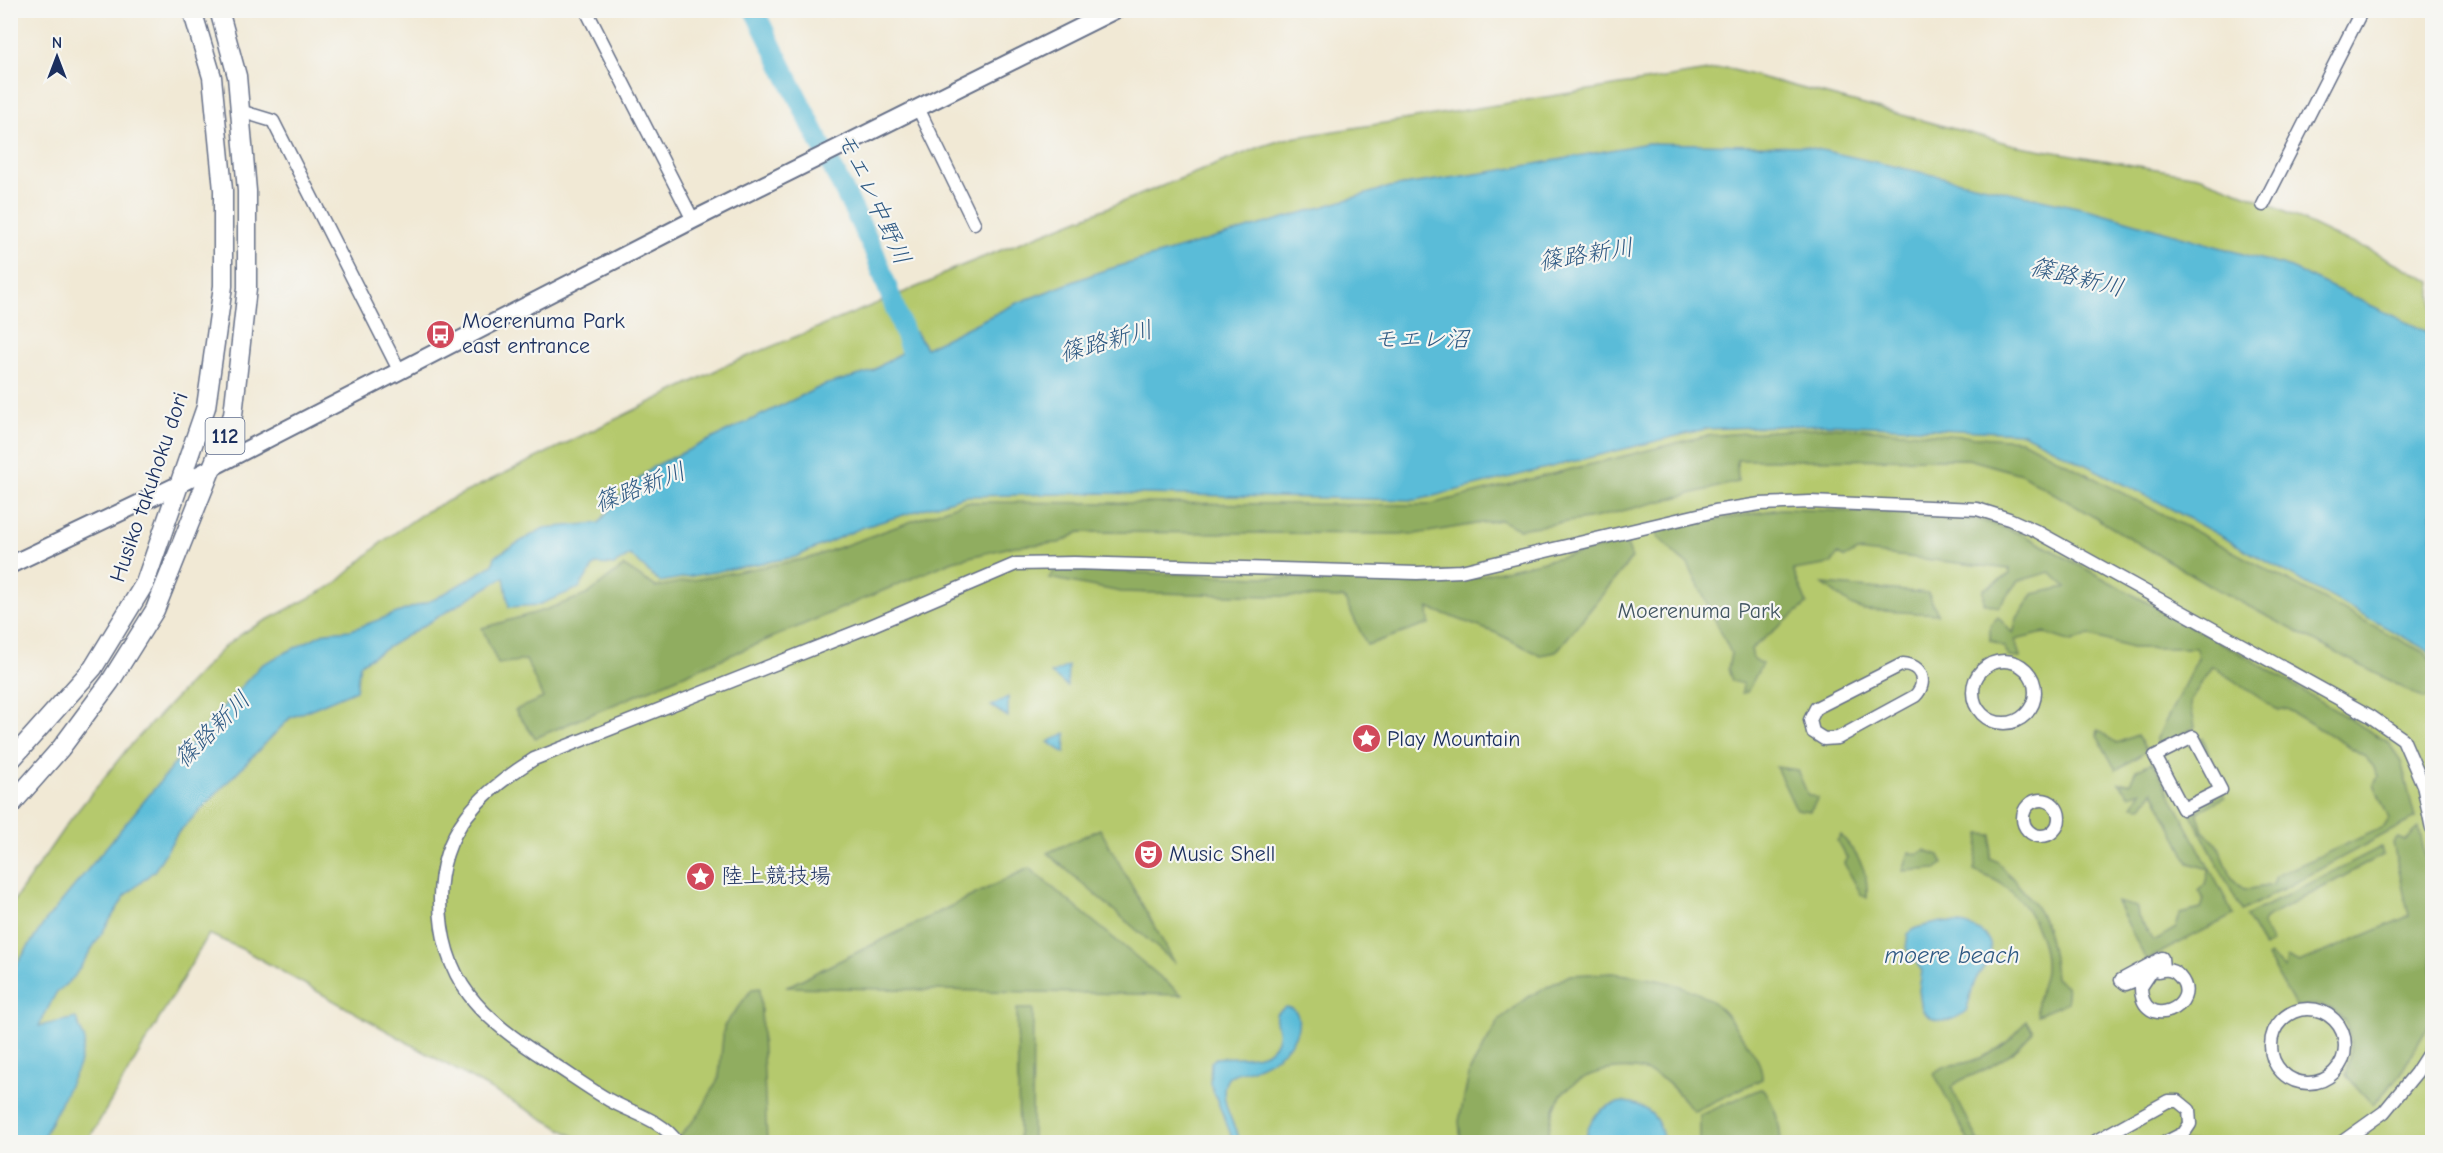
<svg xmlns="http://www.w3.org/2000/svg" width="2443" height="1153" font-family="'Comic Neue','Klee One',sans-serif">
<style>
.green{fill:#b5c96d;stroke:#687c66;stroke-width:1.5}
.forest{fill:#90ad60;stroke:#566e5f;stroke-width:1.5}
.water{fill:#5abcd8;stroke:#3a769b;stroke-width:1.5}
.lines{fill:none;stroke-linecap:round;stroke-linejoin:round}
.river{stroke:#5abcd8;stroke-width:20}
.street-casing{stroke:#667088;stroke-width:15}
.secondary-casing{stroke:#667088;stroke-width:20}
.primary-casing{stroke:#667088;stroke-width:21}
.street{stroke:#fff;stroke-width:12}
.secondary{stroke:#fff;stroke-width:16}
.primary{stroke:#fff;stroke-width:18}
.labels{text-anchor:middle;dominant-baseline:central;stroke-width:4.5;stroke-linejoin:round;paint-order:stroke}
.shield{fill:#f6f6f2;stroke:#5d6b8a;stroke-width:1.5}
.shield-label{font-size:21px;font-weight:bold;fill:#1b2f5e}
.poi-label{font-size:22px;fill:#1b2f5e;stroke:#f6f6f2;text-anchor:start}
.street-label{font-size:22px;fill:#1b2f5e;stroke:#f6f6f2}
.park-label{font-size:22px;fill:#425662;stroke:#f6f6f2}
.water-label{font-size:24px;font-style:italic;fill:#2e5983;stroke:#f6f6f2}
</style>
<rect width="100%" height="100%" fill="#f6f6f2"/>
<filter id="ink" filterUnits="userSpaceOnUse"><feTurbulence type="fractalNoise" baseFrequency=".0167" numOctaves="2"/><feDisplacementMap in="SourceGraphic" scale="12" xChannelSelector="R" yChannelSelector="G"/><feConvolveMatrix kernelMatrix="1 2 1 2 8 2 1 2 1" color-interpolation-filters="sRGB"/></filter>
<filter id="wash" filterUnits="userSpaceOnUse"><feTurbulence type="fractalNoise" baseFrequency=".008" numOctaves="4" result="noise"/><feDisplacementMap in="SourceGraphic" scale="24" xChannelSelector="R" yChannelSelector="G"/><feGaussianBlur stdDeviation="1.35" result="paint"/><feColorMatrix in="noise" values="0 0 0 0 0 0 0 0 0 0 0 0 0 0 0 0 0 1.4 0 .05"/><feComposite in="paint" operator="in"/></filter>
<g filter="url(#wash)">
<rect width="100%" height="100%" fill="#f1e9d5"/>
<path class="green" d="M 1726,68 L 2014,145 L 2198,176 L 2256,198 L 2341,239 L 2371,250 L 2432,282 L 2432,1142 L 584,1142 L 244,950 L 209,934 L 87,1142 L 11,1142 L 11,905 L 67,824 L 127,749 L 224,647 L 246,631 L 334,585 L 382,542 L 425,512 L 729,364 L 934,280 L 946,272 L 1260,147 L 1285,139 Z"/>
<path class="forest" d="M 1829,427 L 2022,440 L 2425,653 L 2432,663 L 2432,695 L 2424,699 L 2216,589 L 2021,474 L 1968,459 L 1737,460 L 1738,482 L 1594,518 L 1519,529 L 1500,520 L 1416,534 L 1080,532 L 1059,543 L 1015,546 L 953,561 L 535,738 L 515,710 L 543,698 L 526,660 L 498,664 L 482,628 L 545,610 L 588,594 L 624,566 L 656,587 L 810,558 L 965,502 L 1427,505 L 1705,436 Z
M 1780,509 L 1927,514 L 1981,520 L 2024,535 L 2247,657 L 2388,742 L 2401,761 L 2415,818 L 2242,911 L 2188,808 L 2223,791 L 2197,739 L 2203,738 L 2225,797 L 2197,812 L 2203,831 L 2218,845 L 2232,878 L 2244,890 L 2273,885 L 2276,876 L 2384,827 L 2389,819 L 2374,784 L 2378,776 L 2373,766 L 2363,755 L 2287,709 L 2279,711 L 2212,666 L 2190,701 L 2195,727 L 2160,746 L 2156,740 L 2198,658 L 2196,648 L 2131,648 L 2089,635 L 2072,642 L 2044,633 L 2015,640 L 2020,658 L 2009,657 L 2004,647 L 1990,640 L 1990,625 L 1998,617 L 2013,634 L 2017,618 L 2033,594 L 2066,587 L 2050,572 L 2018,581 L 1998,607 L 1984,603 L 1984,589 L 2010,574 L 2009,569 L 1857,551 L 1845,558 L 1838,554 L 1831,564 L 1793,570 L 1807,604 L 1751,649 L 1753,658 L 1762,664 L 1747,692 L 1742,693 L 1743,684 L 1732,681 L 1728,669 L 1731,653 L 1688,564 C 1676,559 1669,545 1657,537 L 1658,530 Z
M 1626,542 L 1632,558 L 1556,652 L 1540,655 L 1496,633 L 1428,608 L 1429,624 L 1367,645 L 1344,598 L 1121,592 L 1049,578 L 1055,570 L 1344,580 L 1451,572 L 1475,577 Z
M 1823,584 L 1928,593 L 1938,614 L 1864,610 L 1851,605 Z
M 2098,730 L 2117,743 L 2137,735 L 2147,751 L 2116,770 L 2097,736 Z
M 2153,762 L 2234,915 L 2146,960 L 2117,902 L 2137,907 L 2138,917 L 2154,941 L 2176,928 L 2180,914 L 2201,909 L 2204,899 L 2198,891 L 2205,884 L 2209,869 L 2189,863 L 2153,791 L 2142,807 L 2133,806 L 2141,791 L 2129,795 L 2119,783 L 2130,783 L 2136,770 Z
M 1776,767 L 1797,770 L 1808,795 L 1818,798 L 1810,811 L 1796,809 Z
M 2419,828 L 2432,887 L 2432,1020 L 2399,1076 L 2373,1105 L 2346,1075 C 2357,1033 2348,997 2296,1007 L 2267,957 L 2270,955 L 2285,969 L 2287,957 L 2299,963 L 2409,916 L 2393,843 L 2398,838 L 2405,841 Z
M 1100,829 L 1175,963 L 1047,853 Z
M 1980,834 L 1992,835 L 1990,858 L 1998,862 C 2038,908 2050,914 2055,978 L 2066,986 L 2068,1002 L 2038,1015 C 2033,1001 2044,985 2045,970 C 2047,939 2028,903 2003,885 C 1995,879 1983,875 1974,871 Z
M 1841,835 C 1859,856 1869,871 1867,898 L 1861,894 L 1844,863 L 1847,858 L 1837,841 Z
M 2381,847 L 2383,855 L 2266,918 L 2262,924 L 2272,943 L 2264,947 L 2246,916 Z
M 1924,850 L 1939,855 L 1943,864 L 1936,869 L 1903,871 L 1909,852 L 1917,855 Z
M 1029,868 L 1182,995 L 786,987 Z
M 1612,973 C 1649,978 1697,983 1724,1012 C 1731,1020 1737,1029 1743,1038 C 1752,1050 1763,1064 1762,1079 L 1694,1111 C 1684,1101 1673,1085 1661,1078 C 1633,1061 1589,1068 1565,1091 C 1552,1104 1549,1125 1548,1142 L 1461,1142 L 1459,1121 L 1470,1070 L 1500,1019 L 1530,996 L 1570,975 Z
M 760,988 L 767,1142 L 684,1142 L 680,1136 L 700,1113 L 719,1077 L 724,1026 L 752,989 Z
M 1017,1009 L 1033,1009 L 1032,1142 L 1019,1142 Z
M 2026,1021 L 2033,1031 C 2019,1049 2001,1062 1980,1072 C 1969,1077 1960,1079 1951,1087 L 1979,1142 L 1969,1142 L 1934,1073 C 1945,1063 1952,1066 1965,1063 C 1990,1057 2011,1042 2026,1021 Z
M 1760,1089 L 1765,1090 C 1775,1108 1780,1122 1781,1142 L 1700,1142 L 1700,1115 Z"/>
<path class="water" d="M 1648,143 L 1803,146 L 2095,211 L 2291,268 L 2432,334 L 2432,656 L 2427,650 L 2159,502 L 2023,433 L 1830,424 L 1705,429 L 1417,500 L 1099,493 L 965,496 L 861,528 L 795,557 L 660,582 L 630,555 L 614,565 L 595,564 L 579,588 L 538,605 L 509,607 L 504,577 L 360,664 L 356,690 L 290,718 L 177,834 L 155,870 L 125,896 L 74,977 L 56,993 L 39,1026 L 76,1018 L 85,1041 L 79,1065 L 41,1142 L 11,1142 L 11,973 L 44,923 L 204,728 L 261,665 L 326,632 L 351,630 L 435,599 L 493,565 L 495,556 L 544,528 L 599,523 L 622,494 L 653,467 L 824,385 L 871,372 L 902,352 L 897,338 L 916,332 L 926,348 L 1017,303 L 1099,272 L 1390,187 L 1503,170 Z
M 1068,666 L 1067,686 L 1051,674 Z
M 1008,697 L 1008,717 L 991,706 Z
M 1066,733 L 1065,753 L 1048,742 Z
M 1941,922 C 1959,922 1996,928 1990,955 C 1989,963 1980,971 1976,979 C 1971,990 1970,1001 1966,1011 C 1951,1023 1935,1026 1922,1010 L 1919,990 L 1922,971 L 1906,948 L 1908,934 L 1916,928 Z
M 1285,1007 C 1292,1008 1296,1009 1298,1017 C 1302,1043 1273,1061 1252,1069 C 1244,1072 1231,1072 1227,1080 C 1217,1096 1235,1127 1241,1142 L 1234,1142 L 1210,1083 L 1211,1062 L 1216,1058 C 1235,1055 1273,1064 1278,1036 C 1280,1028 1274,1022 1276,1014 Z
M 1624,1102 C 1647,1104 1662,1119 1663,1142 L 1586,1142 C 1586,1119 1602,1104 1624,1102 Z"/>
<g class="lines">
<path class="river" d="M 754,10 L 874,251 L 914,360"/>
</g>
</g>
<g filter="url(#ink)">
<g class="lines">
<defs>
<path id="street" d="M 586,10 L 693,220
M 918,108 L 974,223
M 240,111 L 273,121 L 400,372
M 2263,205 L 2362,10
M1973 692a31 31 0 1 1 62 0a31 31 0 1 1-62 0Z
M 1903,664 C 1922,665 1928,683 1915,696 L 1838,738 L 1824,739 L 1813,732 L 1810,720 L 1816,708 Z
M 2193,737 L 2221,790 L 2183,809 L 2155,756 Z
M2023 818a18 18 0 1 1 36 0a18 18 0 1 1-36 0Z
M 2162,958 L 2163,968 L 2158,971 C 2166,969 2173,969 2179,976 C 2206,1006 2141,1034 2141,987 L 2149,975 L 2126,984 L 2121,980 Z
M2271 1046a37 37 0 1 1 74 0a37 37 0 1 1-74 0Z
M 677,1142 C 662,1120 632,1113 609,1100 C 588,1088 568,1073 547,1060 C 482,1018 440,982 440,899 C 440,830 480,793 534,759 L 866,628 L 1016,564 L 1074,563 L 1417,573 L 1461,571 L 1715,511 L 1760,504 L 1810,502 L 1977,509 L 2009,519 L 2036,531 L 2370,716 L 2403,739 L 2423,785 L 2432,829
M 2094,1142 L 2168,1101 L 2178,1101 L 2189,1110 L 2190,1124 L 2184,1133 L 2166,1142
M 2342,1142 L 2384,1112 L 2416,1073 L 2432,1048"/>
<path id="secondary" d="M 10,565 L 180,484 L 693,220 L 1115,10"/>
<path id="primary" d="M 10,761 L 93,668 L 145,583 L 206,407 L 223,286 L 223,190 L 212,77 L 192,10
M 10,806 L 61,748 L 110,682 L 155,610 L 233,415 L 247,288 L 247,191 L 237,76 L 219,10"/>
</defs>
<use href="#street" class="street-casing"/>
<use href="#secondary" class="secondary-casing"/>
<use href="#primary" class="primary-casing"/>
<use href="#street" class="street"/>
<use href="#secondary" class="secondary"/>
<use href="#primary" class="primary"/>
</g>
</g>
<defs>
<symbol id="bus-disc" viewBox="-11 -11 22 22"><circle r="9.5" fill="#d1495b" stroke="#f6f6f2"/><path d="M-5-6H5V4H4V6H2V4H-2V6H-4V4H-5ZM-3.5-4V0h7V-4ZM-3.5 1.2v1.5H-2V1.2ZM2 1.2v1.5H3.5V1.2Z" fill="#fff"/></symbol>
<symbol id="sight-disc" viewBox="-11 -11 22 22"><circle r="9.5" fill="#d1495b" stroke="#f6f6f2"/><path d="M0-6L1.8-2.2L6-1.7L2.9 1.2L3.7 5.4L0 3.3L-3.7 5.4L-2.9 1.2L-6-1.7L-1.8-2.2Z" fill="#fff"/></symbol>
<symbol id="theatre-disc" viewBox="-11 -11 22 22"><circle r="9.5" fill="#d1495b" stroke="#f6f6f2"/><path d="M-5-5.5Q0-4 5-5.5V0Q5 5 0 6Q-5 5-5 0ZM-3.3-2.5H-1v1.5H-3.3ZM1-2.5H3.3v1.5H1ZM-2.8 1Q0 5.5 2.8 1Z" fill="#fff"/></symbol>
</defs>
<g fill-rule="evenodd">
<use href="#bus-disc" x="424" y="318" width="33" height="33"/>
<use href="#sight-disc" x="1350" y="722" width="33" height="33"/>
<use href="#theatre-disc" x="1132" y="838" width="33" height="33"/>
<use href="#sight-disc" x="684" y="860" width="33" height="33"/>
</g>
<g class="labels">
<rect class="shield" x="205.5" y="418" width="39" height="36" rx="4.5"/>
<g class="shield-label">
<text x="225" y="436">112</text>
</g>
<g class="poi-label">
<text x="462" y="321">Moerenuma Park<tspan x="462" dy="25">east entrance</tspan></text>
<text x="1387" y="739">Play Mountain</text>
<text x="1169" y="854">Music Shell</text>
<text x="721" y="876">陸上競技場</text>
</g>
<g class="street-label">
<text transform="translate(149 487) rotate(-71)">Husiko takuhoku dori</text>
</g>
<g class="park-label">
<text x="1699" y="611">Moerenuma Park</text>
</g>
<g class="water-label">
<text transform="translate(874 198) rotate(65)">モエレ中野川</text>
<text transform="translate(1586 254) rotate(-9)">篠路新川</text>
<text transform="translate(2077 277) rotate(14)">篠路新川</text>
<text x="1421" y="339">モエレ沼</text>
<text transform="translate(1106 341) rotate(-15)">篠路新川</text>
<text transform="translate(640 487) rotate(-21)">篠路新川</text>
<text transform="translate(212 729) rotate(-45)">篠路新川</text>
<text x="1952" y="955">moere beach</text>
</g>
</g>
<rect width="2443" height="1153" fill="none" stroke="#f6f6f2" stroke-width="36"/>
<g transform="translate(57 57)" stroke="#f6f6f2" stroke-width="4.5" paint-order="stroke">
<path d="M0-4.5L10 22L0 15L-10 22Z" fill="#1b2f5e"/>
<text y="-9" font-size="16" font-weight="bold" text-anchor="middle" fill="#1b2f5e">N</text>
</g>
</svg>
